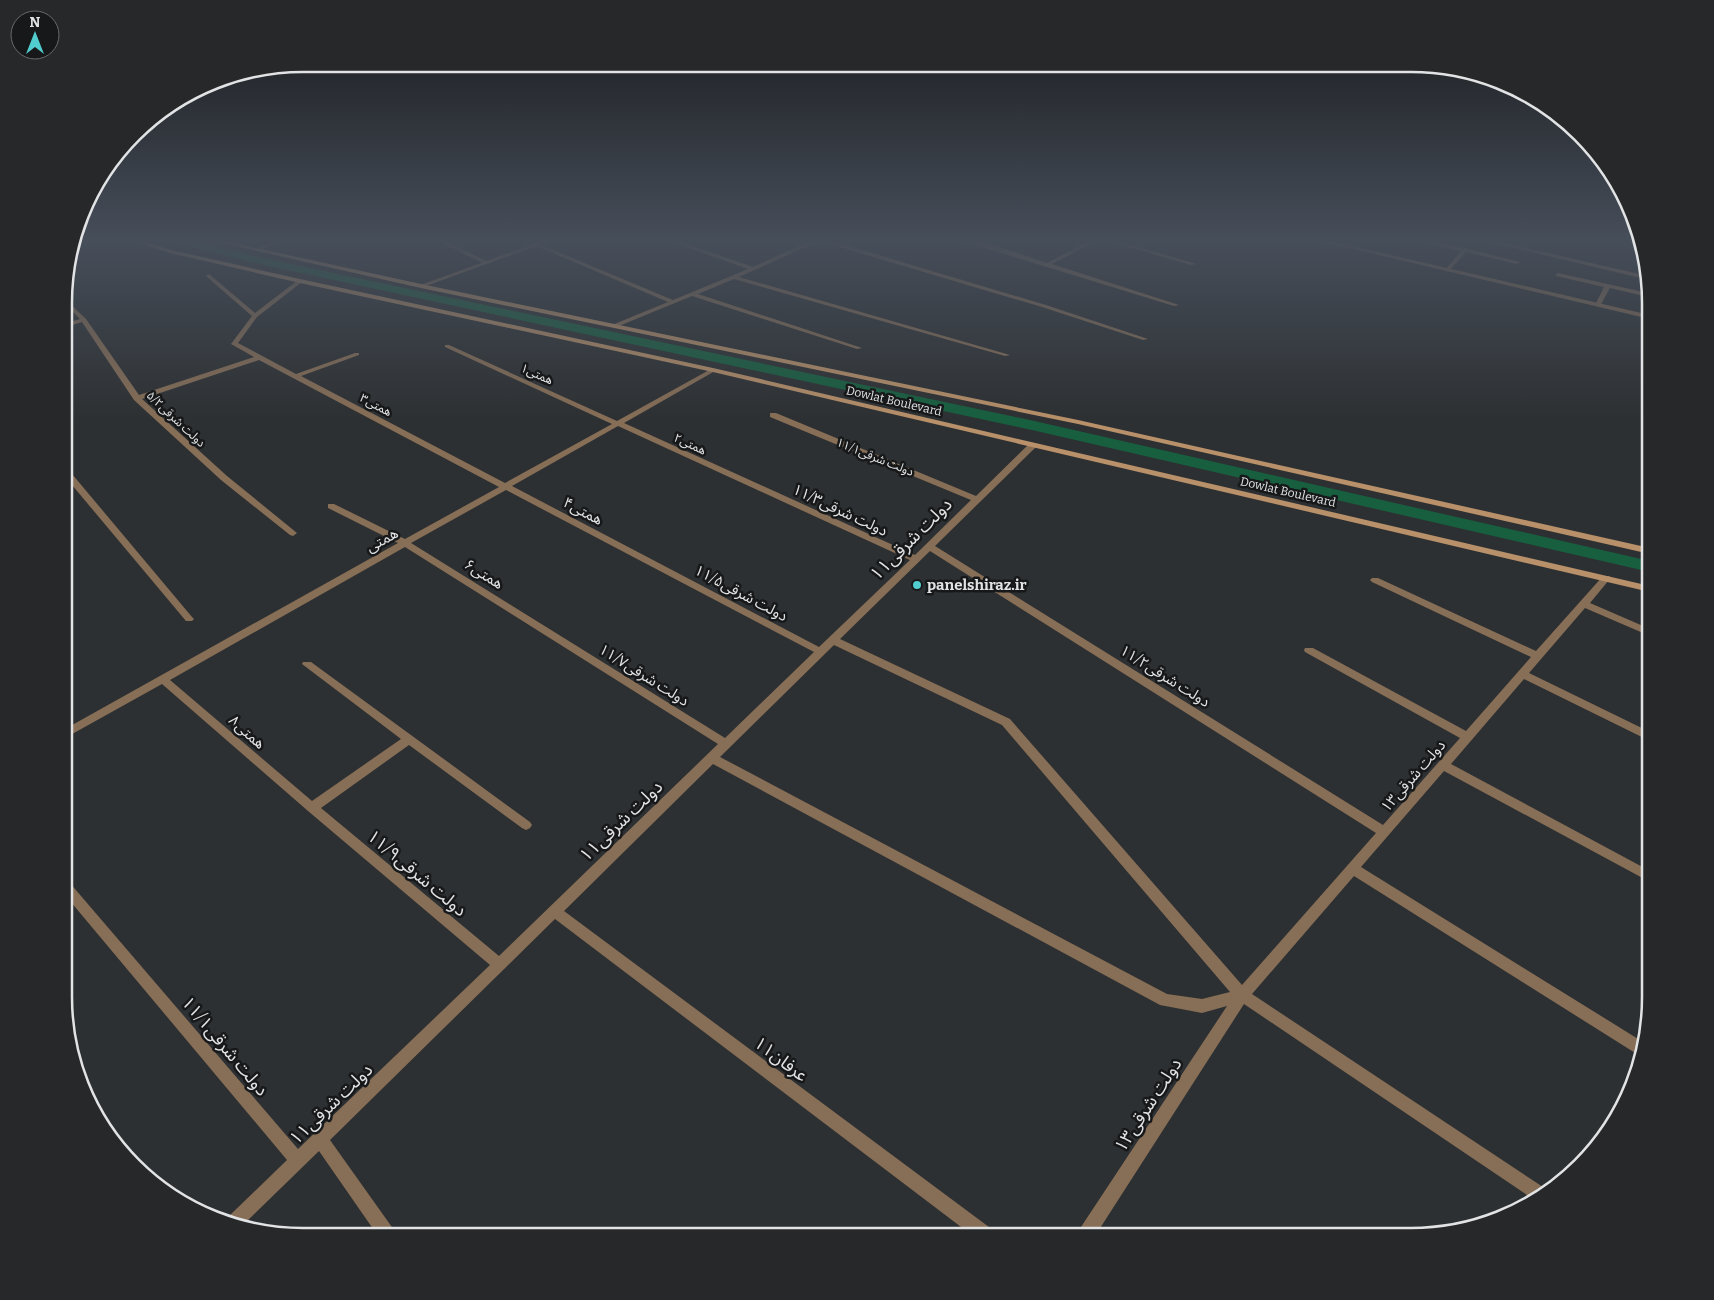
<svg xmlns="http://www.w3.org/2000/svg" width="1714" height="1300" font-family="Bitter,'Noto Sans Arabic',serif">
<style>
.green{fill:#175f3f}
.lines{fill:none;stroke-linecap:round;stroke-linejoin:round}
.minor{fill:#876e56;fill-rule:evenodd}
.tertiary{fill:#876e56;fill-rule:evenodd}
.secondary{fill:#b89069;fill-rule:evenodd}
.poi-dot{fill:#52cdcf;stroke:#171819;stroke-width:2}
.labels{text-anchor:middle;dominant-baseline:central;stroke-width:5;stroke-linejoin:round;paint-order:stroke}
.far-street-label{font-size:12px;fill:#e1e3e4;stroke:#171819}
.street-label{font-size:15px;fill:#e1e3e4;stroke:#171819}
.poi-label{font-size:15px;font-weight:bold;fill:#e1e3e4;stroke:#171819;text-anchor:start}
.near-street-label{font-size:18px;fill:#e1e3e4;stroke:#171819}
.rim{fill:none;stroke:#e1e3e4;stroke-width:2.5}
</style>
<rect width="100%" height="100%" fill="#2d3032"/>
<path class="green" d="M 161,239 L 188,239 L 263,258 L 1030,420 L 1650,561 L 1650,572 L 1032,430 L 255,263 Z"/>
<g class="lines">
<path class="minor" d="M 77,239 L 88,239 L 76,243 Z
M 280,239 L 289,239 L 257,251 L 252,250 Z
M 434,239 L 442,239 L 490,263 L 485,264 Z
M 664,239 L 673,239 L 753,267 L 814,239 L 825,239 L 1046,305 L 1148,339 L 1143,340 L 1042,307 L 819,241 L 739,277 L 1010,355 L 1005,356 L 734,279 L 698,294 L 862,348 L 857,349 L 692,296 L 614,328 L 611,326 L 612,325 L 668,302 L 534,245 L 539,244 L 673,300 L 748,269 Z
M 956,239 C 985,239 1019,254 1047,263 L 1093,239 L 1100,239 L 1052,264 L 1179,305 L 1174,306 Z
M 1101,239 L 1111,239 L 1196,264 L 1191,265 Z
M 1418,239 L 1465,248 L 1520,262 L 1517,264 L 1466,252 L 1448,272 L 1445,270 L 1461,251 L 1418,241 Z
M 1476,239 L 1487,239 L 1644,275 L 1645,279 Z
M 1558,273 L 1648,293 L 1649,297 L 1610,288 L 1600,306 L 1596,306 L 1595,305 L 1604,287 L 1556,276 L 1555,275 Z
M 209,274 L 255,313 L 298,280 L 302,280 L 302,282 L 257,317 L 238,343 L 296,374 L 355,353 L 359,353 L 359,355 L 301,376 L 505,483 L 612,424 L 445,347 L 445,345 L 449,345 L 617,421 L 711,369 L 715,369 L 715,371 L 624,423 L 915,555 L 971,500 L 770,417 L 770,413 L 776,413 L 976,496 L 1030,443 L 1036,443 L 1036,447 L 935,546 L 1383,825 L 1460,738 L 1305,652 L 1304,650 L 1305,648 L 1313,648 L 1466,731 L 1531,657 L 1372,582 L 1370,580 L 1372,578 L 1378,578 L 1536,651 L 1603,576 L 1609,576 L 1611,578 L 1609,580 L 1590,603 L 1650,629 L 1650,636 L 1585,608 L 1529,673 L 1650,732 L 1650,741 L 1524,679 L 1451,764 L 1650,871 L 1650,882 L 1444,771 L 1361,867 L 1643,1042 L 1640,1056 L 1354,876 L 1252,994 L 1546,1189 L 1533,1199 L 1244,1004 L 1095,1236 L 1077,1236 L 1079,1230 L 1227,1006 L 1202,1013 L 1160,1005 L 713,764 L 564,911 L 993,1230 L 995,1236 L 973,1236 L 555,919 L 330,1140 L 394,1230 L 396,1236 L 378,1236 L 319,1151 L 243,1225 L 226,1221 L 228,1217 L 287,1160 L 65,895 L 65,881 L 69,882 L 298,1149 L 490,965 L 308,811 L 162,684 L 65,738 L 65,729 L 398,543 L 328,508 L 328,504 L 334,504 L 405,539 L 499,487 L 259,360 L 142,399 L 227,476 L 297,533 L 293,536 L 290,535 L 221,480 L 134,400 L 82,322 L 66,327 L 66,323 L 80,319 L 66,305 L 66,300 L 86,319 L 139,395 L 254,357 L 231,344 L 252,316 L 207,277 L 206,276 ZM 618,426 L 910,560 L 819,647 L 512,486 ZM 506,490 L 814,652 L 725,738 L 411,543 ZM 405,547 L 718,744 L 499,956 L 321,808 L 409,745 L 522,828 L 526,830 L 530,828 L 532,825 L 530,822 L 311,662 L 303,662 L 302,664 L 401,739 L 312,801 L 170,680 ZM 930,551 L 1376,833 L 1242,985 L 1010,719 L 840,639 ZM 834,645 L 1002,725 L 1230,992 L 1202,999 L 1167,994 L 720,757 Z
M 65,474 L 72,474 L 192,617 L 194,619 L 192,621 L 186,621 L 67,479 L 65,479 Z"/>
<path class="tertiary" d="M 547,239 L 556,239 L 423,287 L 418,286 Z
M 1311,239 L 1322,239 L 1650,315 L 1650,319 Z"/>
<path class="secondary" d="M 128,239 L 137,239 L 171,250 L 300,279 L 713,368 L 1650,586 L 1650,592 L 713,372 L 300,283 L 170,253 Z
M 204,239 L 215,239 L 421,284 L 1078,420 L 1650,548 L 1650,554 L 1078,424 L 421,288 Z"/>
</g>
<linearGradient id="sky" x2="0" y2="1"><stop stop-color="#191a1c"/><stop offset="0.57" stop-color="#464e5a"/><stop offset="1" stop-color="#464e5a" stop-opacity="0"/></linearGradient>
<rect width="1714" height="421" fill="url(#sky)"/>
<circle class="poi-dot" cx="917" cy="585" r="5"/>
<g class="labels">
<g class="far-street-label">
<text transform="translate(537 374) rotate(24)">۱همتی</text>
<text transform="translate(894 401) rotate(13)">Dowlat Boulevard</text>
<text transform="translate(376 405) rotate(28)">۳همتی</text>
<text transform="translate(176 419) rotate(43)">۵/۲دولت شرقی</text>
<text transform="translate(690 444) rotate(25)">۲همتی</text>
<text transform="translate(875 457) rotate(22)">۱۱/۱دولت شرقی</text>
<text transform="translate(1288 492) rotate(13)">Dowlat Boulevard</text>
</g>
<g class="street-label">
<text transform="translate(840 510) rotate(25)">۱۱/۳دولت شرقی</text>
<text transform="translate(583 511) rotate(28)">۴همتی</text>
<text transform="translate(382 540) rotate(-29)">همتی</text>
<text transform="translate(484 574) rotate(32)">۶همتی</text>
<text transform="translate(741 593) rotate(28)">۱۱/۵دولت شرقی</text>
<text transform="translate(644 675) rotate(32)">۱۱/۷دولت شرقی</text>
<text transform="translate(1165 676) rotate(32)">۱۱/۲دولت شرقی</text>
<text transform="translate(247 732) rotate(41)">همتی۸</text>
<text transform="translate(1413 776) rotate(-49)">۱۳دولت شرقی</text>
</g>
<g class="poi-label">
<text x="927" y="585">panelshiraz.ir</text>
</g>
<g class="near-street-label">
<text transform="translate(911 539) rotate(-45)">۱۱دولت شرقی</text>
<text transform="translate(621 821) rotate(-44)">۱۱دولت شرقی</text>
<text transform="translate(417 873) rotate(40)">۱۱/۹دولت شرقی</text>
<text transform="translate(225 1046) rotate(50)">۱۱/۱دولت شرقی</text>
<text transform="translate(781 1059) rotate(37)">۱۱عرفان</text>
<text transform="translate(331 1104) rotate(-44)">۱۱دولت شرقی</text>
<text transform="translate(1148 1105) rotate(-57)">دولت شرقی۱۳</text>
</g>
</g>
<path d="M0 0H1714V1300H0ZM303 72H1411A231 231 0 0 1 1642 303V997A231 231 0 0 1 1411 1228H303A231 231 0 0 1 72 997V303A231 231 0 0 1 303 72Z" fill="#272829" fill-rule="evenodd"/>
<path class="rim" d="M303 72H1411A231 231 0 0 1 1642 303V997A231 231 0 0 1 1411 1228H303A231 231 0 0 1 72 997V303A231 231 0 0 1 303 72Z"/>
<g transform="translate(35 35)"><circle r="24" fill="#171819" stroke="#68696a"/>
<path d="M0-4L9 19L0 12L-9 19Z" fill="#52cdcf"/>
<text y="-8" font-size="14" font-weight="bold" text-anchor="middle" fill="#e1e3e4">N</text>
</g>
</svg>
